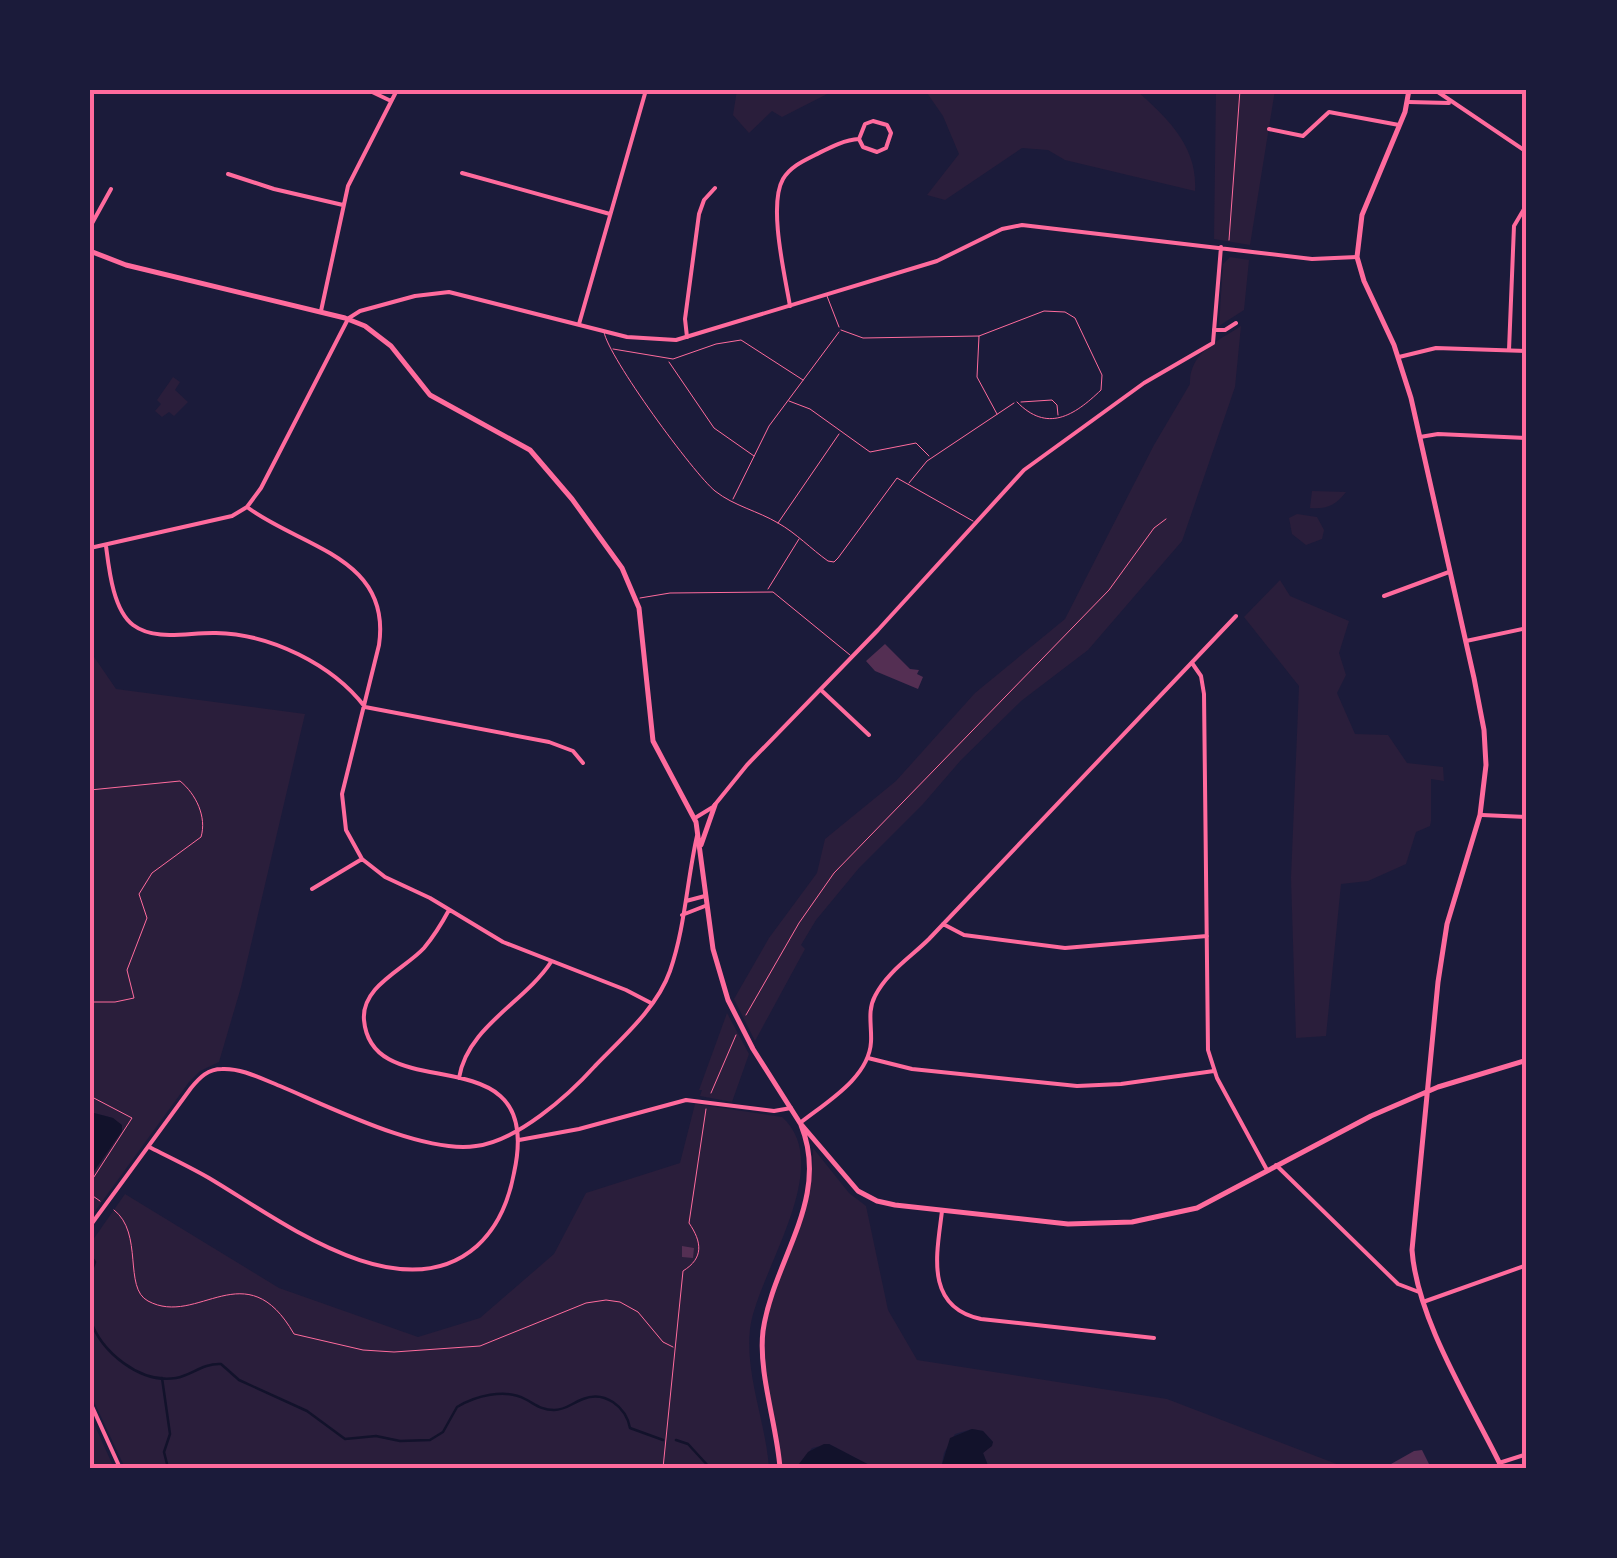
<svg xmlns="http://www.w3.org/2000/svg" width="1617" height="1558" font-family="'Nunito Sans',sans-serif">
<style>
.green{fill:#2a1e3b}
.water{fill:#12122b}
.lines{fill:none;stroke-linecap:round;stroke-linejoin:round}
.stream{stroke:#12122b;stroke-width:2.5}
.building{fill:#542f53}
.path{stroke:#ff6b9d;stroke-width:1}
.service{stroke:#ff6b9d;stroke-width:1}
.minor{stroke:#ff6b9d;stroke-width:4}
.tertiary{stroke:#ff6b9d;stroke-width:4}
.secondary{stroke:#ff6b9d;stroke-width:5}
.neatline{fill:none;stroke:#ff6b9d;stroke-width:4}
</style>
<rect width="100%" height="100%" fill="#1b1b3a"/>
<path class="green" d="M 737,90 L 842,90 L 833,91 L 782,117 L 772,111 L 749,133 L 733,115 Z
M 925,90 L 1136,90 C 1167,118 1198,146 1195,191 L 1065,160 L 1048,150 L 1022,148 L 945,200 L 927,195 L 959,154 L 943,116 Z
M 1216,90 L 1275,90 L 1250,245 L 1214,239 Z
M 1230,257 L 1249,260 L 1244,310 L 1219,326 L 1223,264 Z
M 1241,326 L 1235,387 L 1182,541 L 1088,650 L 1021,701 L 961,760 L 923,804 L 859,868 L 816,920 L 801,945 L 805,949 L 755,1041 L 734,999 L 769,938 L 817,873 L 825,839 L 896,781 L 975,693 L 1065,619 L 1154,445 L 1190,384 C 1189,353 1218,341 1241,326 Z
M 173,377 L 180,382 L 175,390 L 188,402 L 174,416 L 169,412 L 162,417 L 155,411 L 161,404 L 157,400 Z
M 1312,491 L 1346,492 C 1335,506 1327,509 1310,508 Z
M 1297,514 L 1317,517 L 1324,530 L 1322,539 L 1306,545 L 1292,534 L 1289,518 Z
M 1280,580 L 1290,596 L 1349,621 L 1339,653 L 1346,675 L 1337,693 L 1355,734 L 1388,735 L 1407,763 L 1443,767 L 1444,781 L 1431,779 L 1431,821 L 1430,826 L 1416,832 L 1406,864 L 1368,881 L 1341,884 L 1326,1036 L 1296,1038 L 1291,878 L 1299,686 L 1244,617 Z
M 90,651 L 116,689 L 305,714 L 241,987 L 219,1062 L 200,1071 L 189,1082 L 90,1218 L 90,1177 L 122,1131 L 113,1118 L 90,1112 Z
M 727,1013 L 749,1054 L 732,1102 L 700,1096 L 702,1090 L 699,1090 Z
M 695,1104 L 782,1117 C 837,1166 757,1273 750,1329 C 745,1375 766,1423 769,1468 L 125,1468 L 90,1393 L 90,1244 L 125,1194 L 279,1288 L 418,1337 L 480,1318 L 554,1254 L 586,1193 L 680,1163 Z
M 813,1148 L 849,1193 L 866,1206 L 888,1310 L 917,1360 L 1167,1399 L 1347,1468 L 989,1468 L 983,1453 L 993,1442 L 983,1431 L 972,1429 L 955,1434 L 944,1453 L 941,1468 L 875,1468 L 829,1444 L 812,1448 L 796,1468 L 781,1468 C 778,1435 758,1364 763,1336 C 774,1271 815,1216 813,1148 Z
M 90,1415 L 114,1468 L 90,1468 Z"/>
<path class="water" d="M 90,1112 L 113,1118 L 122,1125 L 122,1131 L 90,1177 Z
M 972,1429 L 983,1431 L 993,1442 L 992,1446 L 983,1453 L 989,1468 L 941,1468 L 950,1438 Z
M 824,1444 L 829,1444 L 875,1468 L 796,1468 L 808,1452 Z"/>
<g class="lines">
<path class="stream" d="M 90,1255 L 95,1262 L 90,1275
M 90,1319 C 101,1352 140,1384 176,1378 C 192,1375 203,1363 221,1364 L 239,1380 L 307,1411 L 345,1439 L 376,1436 L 400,1441 L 430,1440 L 443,1432 L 457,1407 C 475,1396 505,1388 525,1399 C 535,1404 541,1410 554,1410 C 566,1410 572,1403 583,1399 C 605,1390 626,1407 630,1428 L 663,1440
M 162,1378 L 170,1434 L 164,1452 L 168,1468
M 676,1440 L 688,1444 L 710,1468"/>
</g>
<path class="building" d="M 885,644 L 910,669 L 919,670 L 917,674 L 923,677 L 918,689 L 875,671 L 866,661 Z
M 682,1246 L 694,1248 L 693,1258 L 682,1257 Z
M 1422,1450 L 1431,1468 L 1384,1468 L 1414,1451 Z"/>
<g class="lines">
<path class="path" d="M 1229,240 L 1240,90
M 90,790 L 180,781 C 196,794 207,817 201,837 L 152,873 L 139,894 L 147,918 L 127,970 L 134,998 L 115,1002 L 90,1002
M 746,1015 L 799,923 L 834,873 L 1109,590 L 1154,528 L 1166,519
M 711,1093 L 736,1035
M 90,1096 L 132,1118 L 90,1183
M 90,1194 L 100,1201
M 114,1210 C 144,1233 123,1288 148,1301 C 198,1328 246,1250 294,1334 L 363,1350 L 394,1352 L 480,1346 L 586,1303 L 606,1300 L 620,1302 L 638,1312 L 663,1342 L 673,1347
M 663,1468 L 683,1271 C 704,1258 702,1242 689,1223 L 706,1109"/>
<path class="service" d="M 827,296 L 839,327
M 841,330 L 863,338 L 979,336 L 977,377 L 997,414
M 604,332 C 608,357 694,474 715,491 C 734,506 758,511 778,523 C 796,533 811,549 828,561 L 834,562 L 838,558 L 897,478 L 973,521
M 979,336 L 1044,311 L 1065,312 L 1075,318 L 1102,375 L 1101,390 C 1074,416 1047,433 1017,402
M 613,349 L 673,359 L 716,344 L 741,340 L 803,380
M 669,362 L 714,428 L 754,456
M 789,401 L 810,409 L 870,452 L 916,443 L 929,456
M 1021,402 L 1052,400 L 1057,405 L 1058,415
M 909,483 L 927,461 L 1014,403
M 733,499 L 769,426 L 839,332
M 778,523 L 839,434
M 768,589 L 799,539
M 640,598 L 670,593 L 773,592 L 850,655"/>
<path class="minor" d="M 368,90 L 391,101
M 1269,129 L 1303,136 L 1329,112 L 1399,125
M 462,173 L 610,214
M 228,174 L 274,189 L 343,205
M 90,227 L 111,189
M 790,306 C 785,276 768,205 783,179 C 790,167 803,161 815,155 C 829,148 843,140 859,139 L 863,147 L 877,152 L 886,148 L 891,133 L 887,125 L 873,121 L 865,124 L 859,139
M 321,311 L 348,186 L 397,90
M 579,324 L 646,90
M 1214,330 L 1225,330 L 1236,323
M 687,337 L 685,319 L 699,214 L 704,200 L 715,188
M 1509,350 L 1514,226 L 1527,204
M 1399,357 L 1436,348 L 1527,351
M 1420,437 L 1438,434 L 1527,438
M 247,507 C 300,547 392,557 379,645 L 342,794 L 346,830 L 362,859 L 385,877 L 430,898 L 503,942 L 626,990 L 651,1003
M 106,546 C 109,569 113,610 133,625 C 156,642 189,632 216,633 C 270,634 332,664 365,707 L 549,742 L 573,751 L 583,763
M 90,548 L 232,516 L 247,507 L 261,488 L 348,319
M 1384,596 L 1449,572
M 1466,641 L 1527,628
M 1192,663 L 1201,676 L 1204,694 L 1208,1050 L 1217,1078 L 1267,1170
M 821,690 L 869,735
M 1482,815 L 1527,817
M 312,889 L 362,859
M 943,924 L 964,935 L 1065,948 L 1207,936
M 868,1058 L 912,1069 L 1077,1086 L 1121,1084 L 1214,1071
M 459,1078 C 467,1027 525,1002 551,962
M 800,1123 C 825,1103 869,1078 871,1042 C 872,1026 867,1011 875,996 C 887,972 911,957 929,939 L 1236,616
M 519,1140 L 579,1129 L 686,1100 L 774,1111 L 791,1108
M 149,1147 C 169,1157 190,1167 209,1178 C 277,1218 400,1314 477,1246 C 498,1227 509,1200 514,1173 C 546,1028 372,1112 364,1020 C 361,986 405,969 424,948 C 434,936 442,923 449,910
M 1276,1165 L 1398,1284 L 1419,1292
M 942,1211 C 937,1253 924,1307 981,1319 L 1154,1338
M 1423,1302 L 1527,1265
M 1499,1463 L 1527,1454"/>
<path class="tertiary" d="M 1435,90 L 1527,152
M 1409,102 L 1449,103
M 349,318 L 360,311 L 415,296 L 449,292 L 627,337 L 676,340 L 937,261 L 1002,229 L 1022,225 L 1312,259 L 1357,257
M 695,818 L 713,807 L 747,765 L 878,630 L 1024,470 L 1144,383 L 1213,343 L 1221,247
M 686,901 L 705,896
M 682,915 L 705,906
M 90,1226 L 191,1088 C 200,1077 208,1069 222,1069 C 242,1068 262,1079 280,1086 C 330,1107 423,1154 476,1146 C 517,1141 568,1096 595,1066 C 622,1038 657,1008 670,971 C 685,928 687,880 697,836
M 90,1402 L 120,1468"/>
<path class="secondary" d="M 1409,90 L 1405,112 L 1362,215 L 1357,257 L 1364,281 L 1394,345 L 1411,398 L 1474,678 L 1484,730 L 1486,765 L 1480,815 L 1447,924 L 1438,982 L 1412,1250 C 1417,1320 1471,1404 1502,1468
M 90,251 L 126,265 L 345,318 L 365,326 L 391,346 L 430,395 L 530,450 L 572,499 L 622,568 L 639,608 L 653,741 L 696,822 L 713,949 L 728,1000 L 753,1049 L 800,1123 L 858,1191 L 877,1201 L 895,1205 L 1068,1224 L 1132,1222 L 1197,1208 L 1371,1116 L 1438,1087 L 1527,1060
M 701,845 L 715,805
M 780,1468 C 777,1425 758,1373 763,1331 C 773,1260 831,1199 801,1125"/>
</g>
<rect width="1617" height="1558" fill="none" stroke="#1b1b3a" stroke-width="185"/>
<rect x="92" y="92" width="1432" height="1374" class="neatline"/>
</svg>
